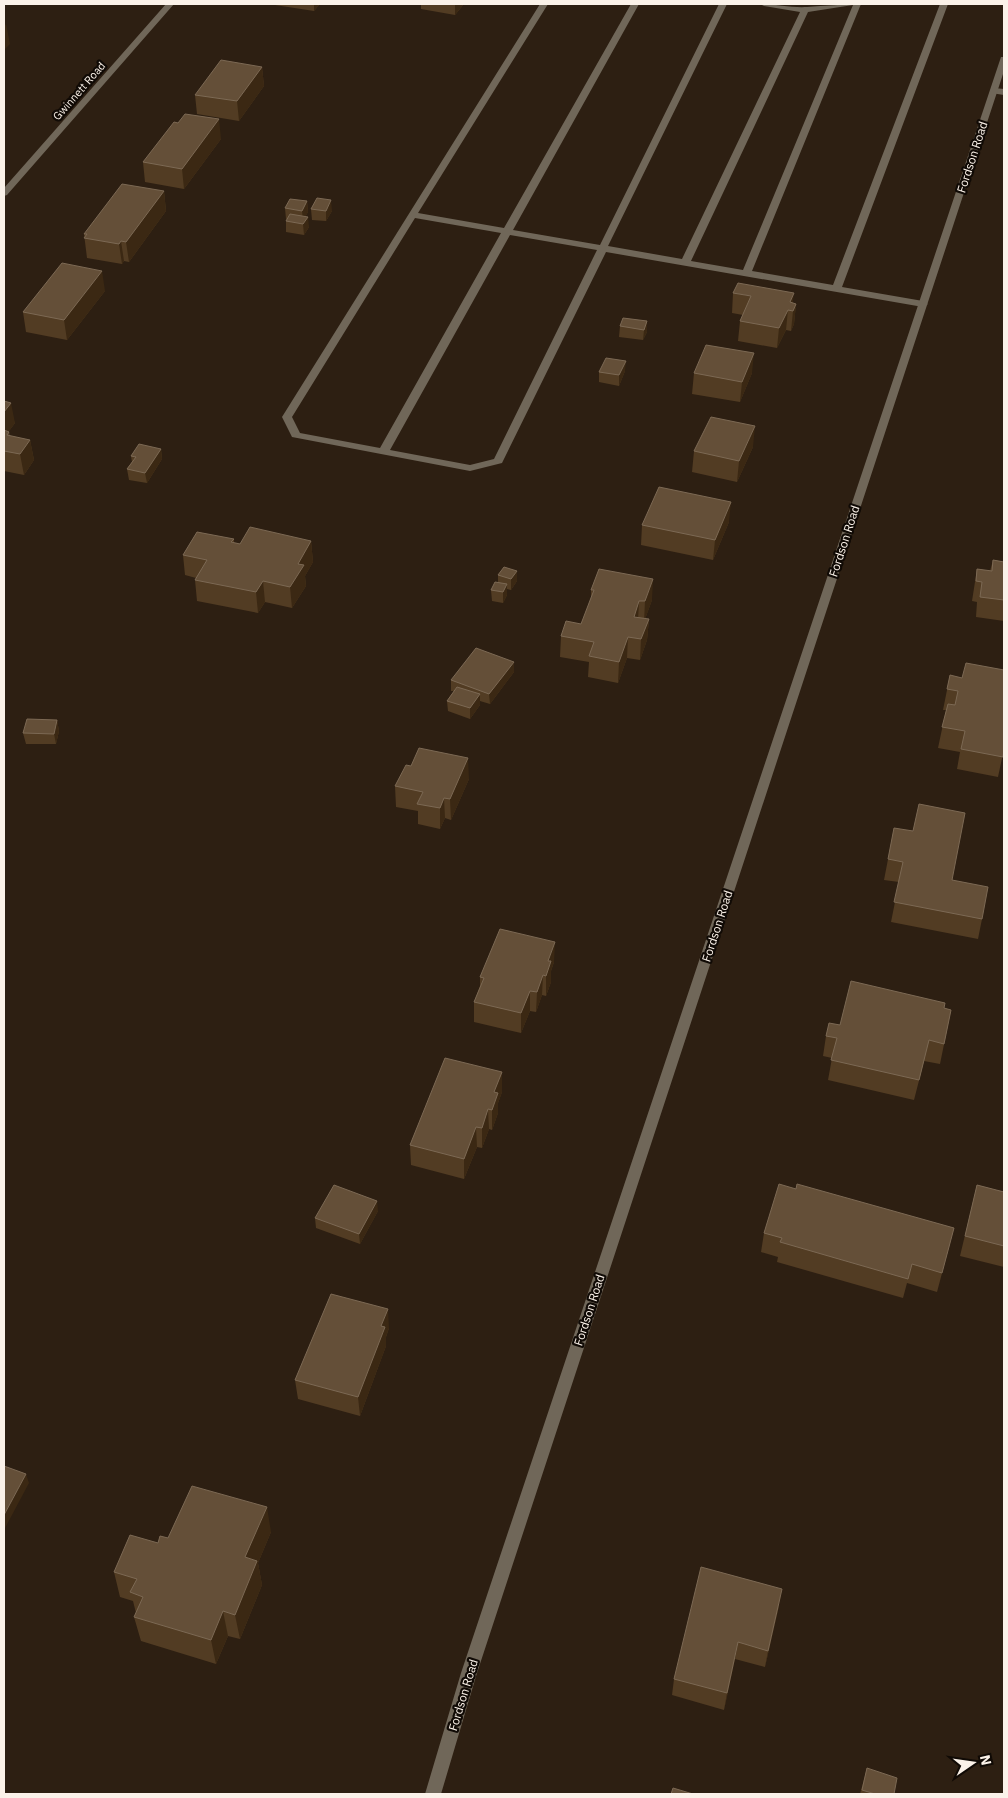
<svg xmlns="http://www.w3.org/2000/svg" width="1008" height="1798" font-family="'IBM Plex Sans',sans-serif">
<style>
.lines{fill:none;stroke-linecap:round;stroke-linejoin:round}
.service{fill:#706759;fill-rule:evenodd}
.minor{fill:#706759;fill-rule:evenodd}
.wall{fill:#523c23}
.shaded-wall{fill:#3b2813}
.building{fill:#644f38;stroke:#7c6954}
.labels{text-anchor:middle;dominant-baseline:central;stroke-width:4.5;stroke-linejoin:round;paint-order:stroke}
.far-street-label{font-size:11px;fill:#fbf2e9;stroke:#100a05}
.street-label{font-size:12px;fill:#fbf2e9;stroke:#100a05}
</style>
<rect width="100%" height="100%" fill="#2d1f12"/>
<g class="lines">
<path class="service" d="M 540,4 L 548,4 L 418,213 L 504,228 L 631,4 L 639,4 L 513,230 L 600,245 L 719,4 L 727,4 L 608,246 L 682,259 L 800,12 L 764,6 L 760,4 C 775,4 792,8 807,7 C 825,6 843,4 861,4 L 752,271 L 833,285 L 940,4 L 948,4 L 842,287 L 923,301 L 928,304 L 923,307 L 606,252 L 502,463 L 470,471 L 292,437 L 282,417 ZM 853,5 L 743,270 L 691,261 L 808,12 ZM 415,218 L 501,233 L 380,448 L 300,433 L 292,417 ZM 510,235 L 597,250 L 494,459 L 470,465 L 390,450 Z
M 994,88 L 1004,89 L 1004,95 L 991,93 L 990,91 Z"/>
<path class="minor" d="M 166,4 L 174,4 L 7,195 L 4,196 L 4,188 Z
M 1001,57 L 1004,57 L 1004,71 L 477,1673 L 441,1794 L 425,1794 L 461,1673 Z"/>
</g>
<path class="wall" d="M 275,4 L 320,4 L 314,11 L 275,5 Z
M 421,4 L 464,4 L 455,15 L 421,9 Z
M 262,67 L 264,86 L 239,121 L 197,114 L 195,95 Z
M 221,139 L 184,189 L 145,182 L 143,162 Z
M 164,191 L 166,211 L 129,262 L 124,261 L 122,264 L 87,258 L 84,234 Z
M 307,201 L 308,212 L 305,217 L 309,227 L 304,235 L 286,232 L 286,221 L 287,219 L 286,219 L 285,208 Z
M 311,209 L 332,211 L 326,221 L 312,220 Z
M 105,291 L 67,340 L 26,332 L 23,312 Z
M 733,293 L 796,304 L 794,324 L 791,331 L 786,330 L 777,348 L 738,341 L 740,321 L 743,315 L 732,313 Z
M 647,321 L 647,332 L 643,340 L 619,337 L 620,326 Z
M 625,371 L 619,386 L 599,382 L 599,372 Z
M 694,373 L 752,373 L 740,402 L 692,394 Z
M 4,401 L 15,423 L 9,431 L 9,432 L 10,436 L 30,440 L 34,460 L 24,475 L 4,471 Z
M 753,447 L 737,482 L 692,472 L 694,451 Z
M 161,449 L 162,459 L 147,483 L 129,480 L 127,469 L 132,462 L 131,456 Z
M 729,522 L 713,560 L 641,545 L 642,525 Z
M 234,539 L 234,543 L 240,544 L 311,541 L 313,562 L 305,576 L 306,586 L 292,608 L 265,602 L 258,613 L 197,601 L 195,580 L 196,578 L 185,575 L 183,555 Z
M 993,560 L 1004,562 L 1004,621 L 976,617 L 977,602 L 972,601 L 977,569 L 990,571 Z
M 504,567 L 517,581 L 511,590 L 507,589 L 507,595 L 503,603 L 492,601 L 491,590 L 498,583 L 498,575 Z
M 591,590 L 652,600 L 645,619 L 649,619 L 647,640 L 640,660 L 627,658 L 618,683 L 588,677 L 589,662 L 560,657 L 561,636 L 581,624 L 591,599 Z
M 514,672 L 490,704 L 480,701 L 480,705 L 470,719 L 448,711 L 447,701 L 454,691 L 451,691 L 451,680 Z
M 950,675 L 1004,749 L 998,777 L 957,769 L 960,752 L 938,748 L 946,710 L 943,710 Z
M 57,720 L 59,731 L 56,744 L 26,744 L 23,733 Z
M 469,779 L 451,820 L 445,818 L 440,829 L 418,824 L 418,811 L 396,807 L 395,786 Z
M 894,828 L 952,880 L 982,919 L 978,939 L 891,922 L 899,882 L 884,880 Z
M 554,962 L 551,971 L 551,982 L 546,996 L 542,995 L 536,1012 L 530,1011 L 521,1033 L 474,1022 L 474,1002 L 480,986 L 480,977 Z
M 944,1008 L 951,1010 L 940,1064 L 924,1061 L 914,1100 L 828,1080 L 832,1058 L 823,1056 L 826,1036 L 840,1025 Z
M 502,1072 L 502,1092 L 498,1103 L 498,1113 L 492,1130 L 489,1129 L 482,1148 L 477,1147 L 464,1179 L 411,1165 L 410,1145 Z
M 977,1185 L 1004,1192 L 1004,1267 L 960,1256 Z
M 796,1189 L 954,1228 L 937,1292 L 907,1283 L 903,1298 L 777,1262 L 778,1257 L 761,1252 L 764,1233 Z
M 378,1211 L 360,1244 L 316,1228 L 315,1218 Z
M 389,1328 L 386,1337 L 386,1346 L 360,1416 L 298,1399 L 295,1380 Z
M 271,1532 L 258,1563 L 262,1585 L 240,1639 L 228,1636 L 216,1664 L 141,1641 L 134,1617 L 136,1613 L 133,1601 L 120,1597 L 114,1572 L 158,1543 L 168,1538 Z
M 779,1606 L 765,1667 L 735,1659 L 724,1710 L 672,1695 L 674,1679 Z
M 867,1768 L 894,1794 L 860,1794 Z"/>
<path class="shaded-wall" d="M 314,4 L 320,4 L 314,11 Z
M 456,4 L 464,4 L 455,15 L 455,5 Z
M 6,24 L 10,44 L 4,50 L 4,27 Z
M 262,67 L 264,86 L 239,121 L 237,101 Z
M 219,119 L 221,139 L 184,189 L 182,169 Z
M 164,191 L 166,211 L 129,262 L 126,242 Z
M 331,200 L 332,211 L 326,221 L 326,211 Z
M 307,201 L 308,212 L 303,221 L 302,211 Z
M 308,217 L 309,227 L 304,235 L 303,224 Z
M 121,241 L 124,261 L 122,264 L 119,244 Z
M 102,271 L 105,291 L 67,340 L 64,320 Z
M 794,293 L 792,310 L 790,302 Z
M 796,304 L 794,324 L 791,331 L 793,311 Z
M 788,310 L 786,330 L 777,348 L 779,328 Z
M 647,321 L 647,332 L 643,340 L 644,330 Z
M 754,353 L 752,373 L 740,402 L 742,382 Z
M 626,361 L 625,371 L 619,386 L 619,375 Z
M 11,403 L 15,423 L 4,438 L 4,412 Z
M 755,426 L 753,447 L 737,482 L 739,461 Z
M 30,440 L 34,460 L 24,475 L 20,454 Z
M 161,449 L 162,459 L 147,483 L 145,473 Z
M 731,502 L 729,522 L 713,560 L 715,540 Z
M 311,541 L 313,562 L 305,576 L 306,586 L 292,608 L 290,587 L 298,564 Z
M 517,571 L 517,581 L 511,590 L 511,579 Z
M 653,579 L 652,600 L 644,622 L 645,601 Z
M 263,581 L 265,602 L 258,613 L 256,592 Z
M 507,584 L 507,595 L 503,603 L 503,592 Z
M 639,601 L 638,621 L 634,617 Z
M 649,619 L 647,640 L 640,660 L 641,639 Z
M 628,637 L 627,658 L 618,683 L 619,662 Z
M 514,662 L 514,672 L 490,704 L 489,694 Z
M 480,694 L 480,705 L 470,719 L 470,708 Z
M 57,720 L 59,731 L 56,744 L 54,734 Z
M 468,758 L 469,779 L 451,820 L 450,799 Z
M 444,798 L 445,818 L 440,829 L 440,808 Z
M 555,942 L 554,962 L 551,971 L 551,982 L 546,996 L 546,976 L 548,961 Z
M 543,975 L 542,995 L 536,1012 L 537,992 Z
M 530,991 L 530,1011 L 521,1033 L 521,1013 Z
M 502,1072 L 502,1092 L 498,1103 L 498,1113 L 492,1130 L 492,1110 L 494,1092 Z
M 488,1109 L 489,1129 L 482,1148 L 482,1128 Z
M 476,1127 L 477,1147 L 464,1179 L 464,1159 Z
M 377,1201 L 378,1211 L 360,1244 L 359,1234 Z
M 388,1309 L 389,1328 L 386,1337 L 386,1346 L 360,1416 L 358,1397 L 381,1326 Z
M 26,1474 L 29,1483 L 4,1530 L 4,1515 Z
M 267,1507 L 271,1532 L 258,1563 L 262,1585 L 240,1639 L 235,1615 L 245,1557 Z
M 782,1589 L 779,1606 L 765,1667 L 768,1651 Z
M 223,1611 L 228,1636 L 216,1664 L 211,1640 Z
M 738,1642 L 735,1659 L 724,1710 L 727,1693 Z"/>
<path class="building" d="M 221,60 L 262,67 L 237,101 L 195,95 Z
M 185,114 L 219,119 L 182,169 L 143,162 L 174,122 L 178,123 Z
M 122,184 L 164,191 L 126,242 L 121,241 L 119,244 L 84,238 L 87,234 L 84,234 Z
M 317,198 L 331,200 L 326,211 L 311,209 Z
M 290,199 L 307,201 L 302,211 L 285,208 Z
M 290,214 L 308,217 L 303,224 L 286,221 Z
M 62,263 L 102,271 L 64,320 L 23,312 Z
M 738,283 L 794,293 L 790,302 L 796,304 L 793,311 L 788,310 L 779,328 L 740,321 L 751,296 L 733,293 Z
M 623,318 L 647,321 L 644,330 L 620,326 Z
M 706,345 L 754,353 L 742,382 L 694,373 Z
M 606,358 L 626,361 L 619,375 L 599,372 Z
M 4,401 L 11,403 L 4,412 Z
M 711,417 L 755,426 L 739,461 L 694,451 Z
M 4,430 L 9,432 L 7,435 L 30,440 L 20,454 L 4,451 Z
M 139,444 L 161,449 L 145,473 L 127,469 L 136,457 L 131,456 Z
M 659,487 L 731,502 L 715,540 L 642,525 Z
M 250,527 L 311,541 L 298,564 L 304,565 L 290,587 L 263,581 L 256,592 L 195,580 L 207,560 L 183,555 L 197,532 L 234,539 L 231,542 L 240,544 Z
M 993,560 L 1004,562 L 1004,600 L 980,597 L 982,582 L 976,581 L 977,569 L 992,571 Z
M 504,567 L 517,571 L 511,579 L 498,575 Z
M 599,569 L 653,579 L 645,601 L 639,601 L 634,617 L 649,619 L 641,639 L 628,637 L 619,662 L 589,656 L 594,642 L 561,636 L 566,621 L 581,624 L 594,590 L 591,590 Z
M 495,582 L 507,584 L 503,592 L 491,590 Z
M 476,648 L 514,662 L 489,694 L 451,680 Z
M 966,663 L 1004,670 L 1004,749 L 1003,757 L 961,749 L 965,731 L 942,727 L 948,704 L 955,705 L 958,691 L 947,689 L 950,675 L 962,678 Z
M 457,687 L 480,694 L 470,708 L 447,701 Z
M 27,719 L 57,720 L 54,734 L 23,733 Z
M 419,748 L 468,758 L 450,799 L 444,798 L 440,808 L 417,804 L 423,792 L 395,786 L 406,765 L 411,766 Z
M 919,804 L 965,813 L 952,880 L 988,887 L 982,919 L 894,902 L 903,862 L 888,859 L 894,828 L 913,831 Z
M 500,929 L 555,942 L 548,961 L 551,961 L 546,976 L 543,975 L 537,992 L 530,991 L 521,1013 L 474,1002 L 484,978 L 480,977 Z
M 851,981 L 945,1003 L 944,1008 L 951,1010 L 944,1044 L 929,1040 L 919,1080 L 831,1060 L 837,1038 L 826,1036 L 829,1023 L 840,1025 Z
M 445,1058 L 502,1072 L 494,1092 L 498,1093 L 492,1110 L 488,1109 L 482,1128 L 476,1127 L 464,1159 L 410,1145 Z
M 779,1184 L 796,1189 L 797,1184 L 954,1228 L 942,1273 L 912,1264 L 908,1279 L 780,1242 L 782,1238 L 764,1233 Z
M 334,1185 L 377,1201 L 359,1234 L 315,1218 Z
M 977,1185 L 1004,1192 L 1004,1246 L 965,1236 Z
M 331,1294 L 388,1309 L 381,1326 L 385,1327 L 358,1397 L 295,1380 Z
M 4,1466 L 26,1474 L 4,1515 Z
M 192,1486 L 267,1507 L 245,1557 L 257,1561 L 235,1615 L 223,1611 L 211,1640 L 134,1617 L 143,1597 L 130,1592 L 137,1579 L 114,1572 L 130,1535 L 158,1543 L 160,1536 L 168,1538 Z
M 701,1567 L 782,1589 L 768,1651 L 738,1642 L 727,1693 L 674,1679 Z
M 867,1768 L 897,1778 L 894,1794 L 875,1794 L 862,1790 Z
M 673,1788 L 693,1794 L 671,1794 Z"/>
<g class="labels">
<g class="far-street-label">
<text transform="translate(79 91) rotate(-49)">Gwinnett Road</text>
</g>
<g class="street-label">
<text transform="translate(972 157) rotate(-72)">Fordson Road</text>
<text transform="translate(844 541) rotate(-72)">Fordson Road</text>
<text transform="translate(717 926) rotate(-72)">Fordson Road</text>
<text transform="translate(589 1310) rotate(-72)">Fordson Road</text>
<text transform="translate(463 1695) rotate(-73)">Fordson Road</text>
</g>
</g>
<rect width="1008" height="1798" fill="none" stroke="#fbf2e9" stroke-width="10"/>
<g transform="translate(973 1763) rotate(77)" stroke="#100a05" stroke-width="4" paint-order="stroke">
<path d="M0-4L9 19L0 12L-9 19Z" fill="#fbf2e9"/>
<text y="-8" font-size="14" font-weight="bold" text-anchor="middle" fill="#fbf2e9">N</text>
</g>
</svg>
